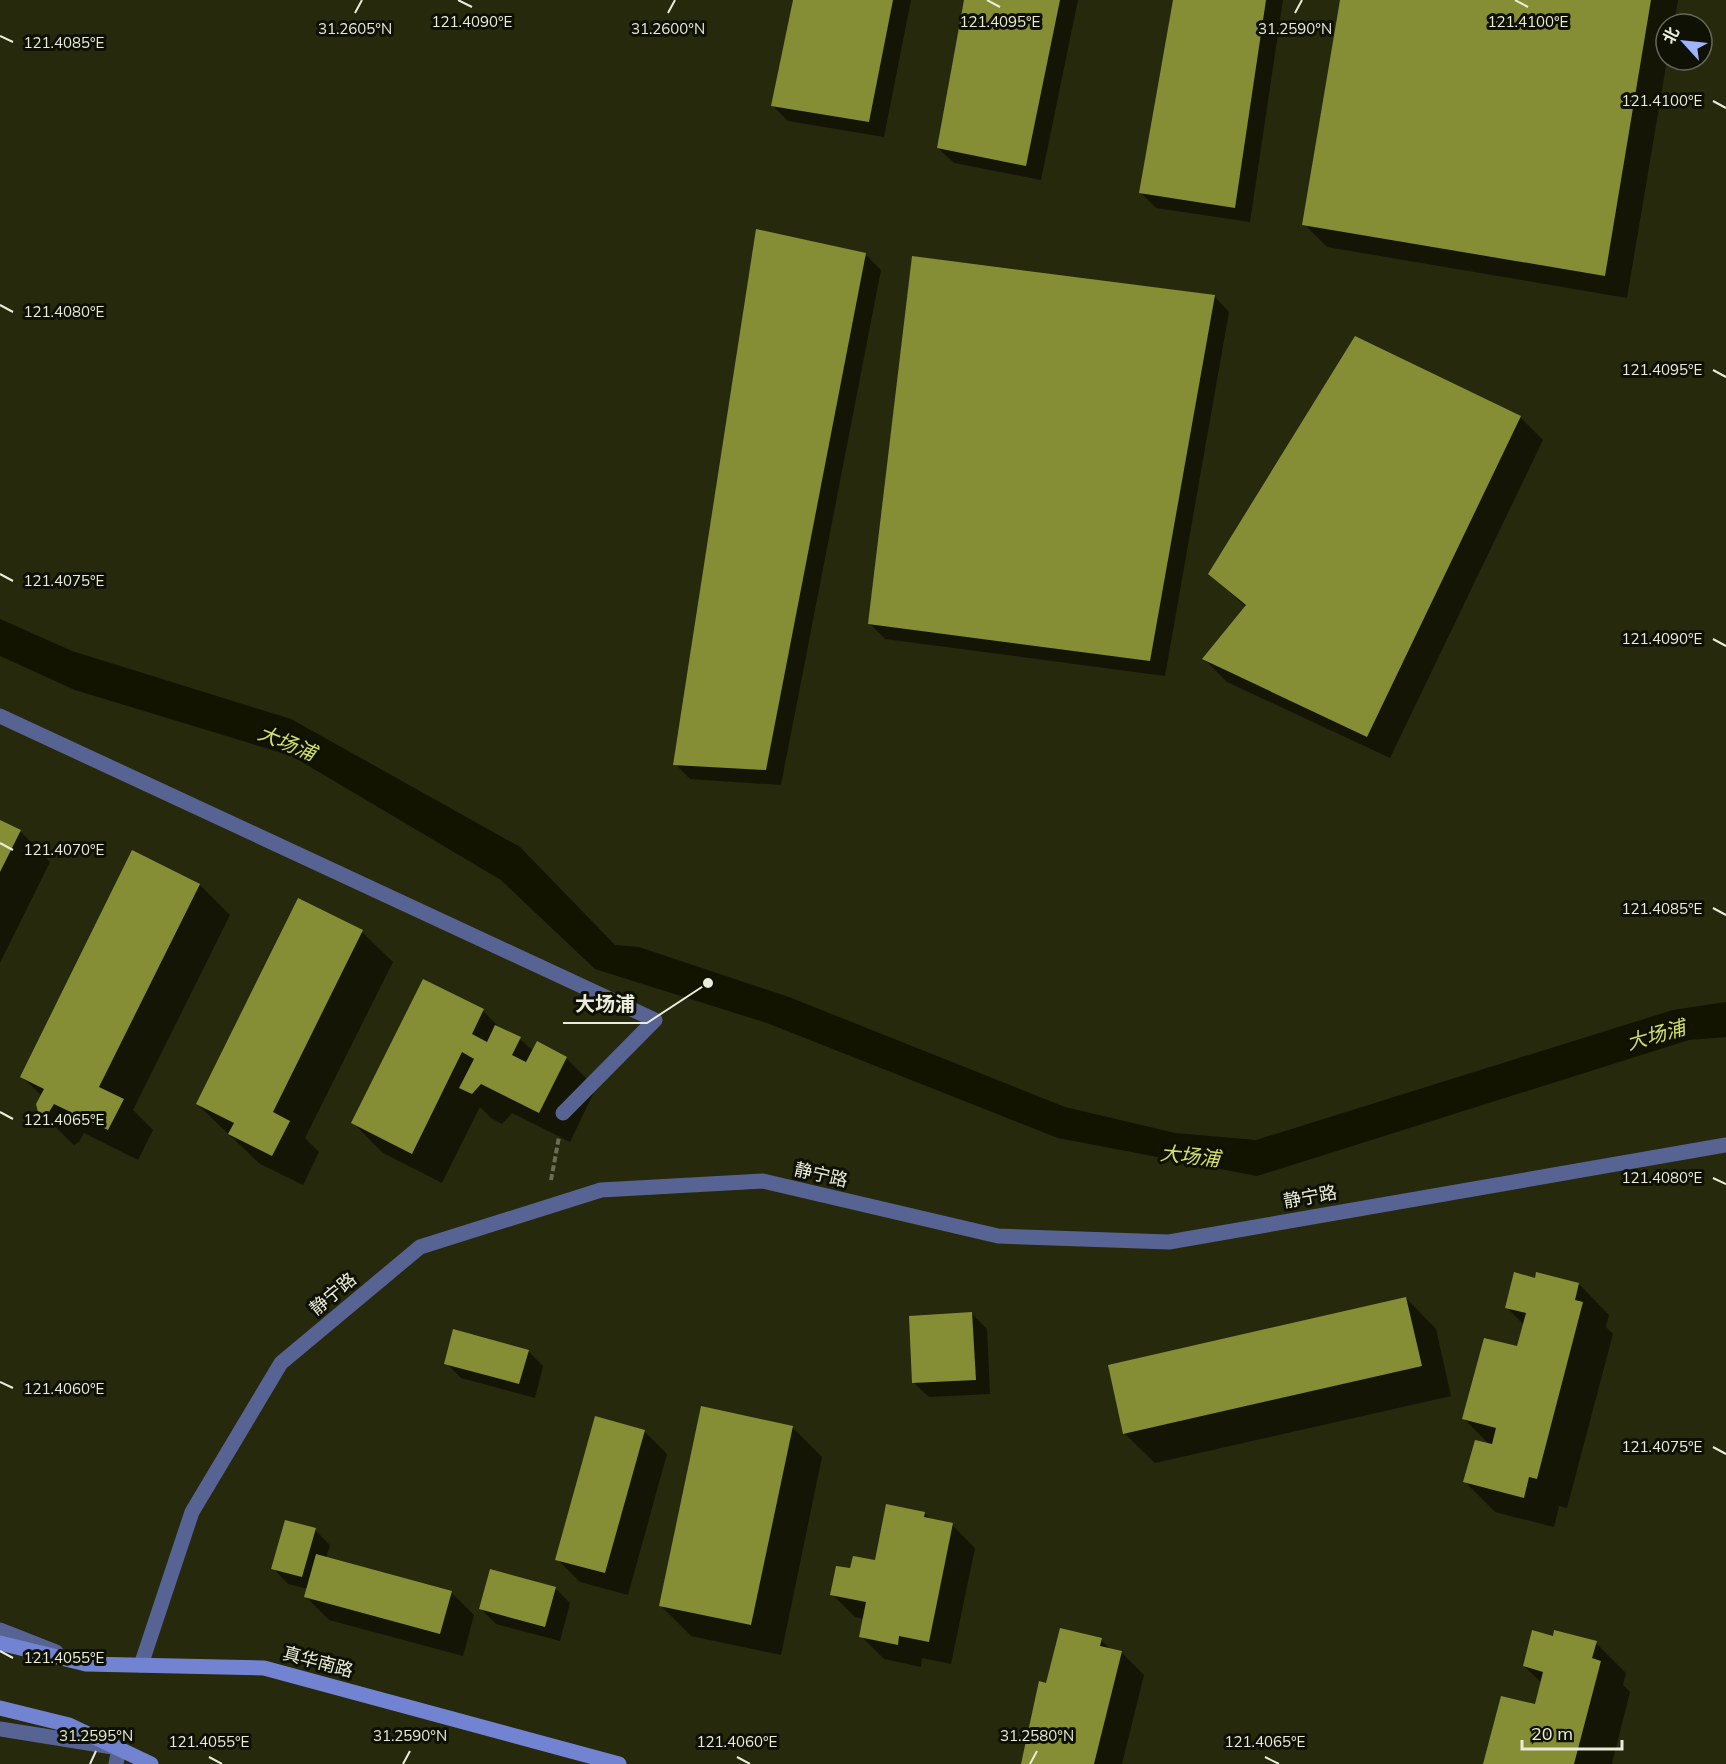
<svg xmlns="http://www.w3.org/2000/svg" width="1726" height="1764" font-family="Mulish,'Noto Sans SC',sans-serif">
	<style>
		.water { fill: #121400 }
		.shadow { fill: #0007 }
		.building { fill: #868e35 }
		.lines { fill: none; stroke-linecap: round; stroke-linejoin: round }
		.path { stroke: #6b6e55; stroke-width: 4; stroke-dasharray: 6 3; stroke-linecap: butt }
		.minor { stroke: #576393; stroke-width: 15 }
		.secondary { stroke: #7284d1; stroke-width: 15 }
		.ticks { fill: none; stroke: #e9ecda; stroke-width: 2 }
		.labels { text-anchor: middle; stroke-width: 6; stroke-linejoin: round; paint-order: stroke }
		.street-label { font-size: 18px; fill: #e9ecda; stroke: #0f1105 }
		.water-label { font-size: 20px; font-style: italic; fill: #d4e06a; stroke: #0f1105 }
		.ticks-label { font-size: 15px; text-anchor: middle; fill: #e9ecda; stroke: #0f1105; stroke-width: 6; stroke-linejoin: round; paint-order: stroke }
		.leader { fill: none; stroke: #e9ecda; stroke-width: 2 }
		.callout-dot { fill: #e9ecda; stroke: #0f1105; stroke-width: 2 }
		.callout-label { font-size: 20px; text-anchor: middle; font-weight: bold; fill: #e9ecda; stroke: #0f1105; stroke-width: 6; stroke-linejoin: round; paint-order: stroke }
	</style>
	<rect width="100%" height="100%" fill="#26290b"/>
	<!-- water -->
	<path class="water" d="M 0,619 L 72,651 L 291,719 L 520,847 L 615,945 L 639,947 L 789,997 L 1065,1107 L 1175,1133 L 1256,1140 L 1673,1010 L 1726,1002 L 1726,1037 L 1689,1040 L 1257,1176 L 1058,1138 L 767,1023 L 595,969 L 501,880 L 292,756 L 75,690 L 0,656 Z"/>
	<!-- shadow -->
	<g class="shadow">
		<path d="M 794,0 L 911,0 L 884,137 L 788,121 L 773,106 Z"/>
		<path d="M 966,0 L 1078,0 L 1041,180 L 954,163 L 938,148 Z"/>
		<path d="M 1174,0 L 1283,0 L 1250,222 L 1156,208 L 1141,193 Z"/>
		<path d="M 1342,0 L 1678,0 L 1674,24 L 1666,24 L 1667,60 L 1627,298 L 1327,247 L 1304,224 Z"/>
		<path d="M 866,255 L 881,270 L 781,785 L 690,779 L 675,764 Z"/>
		<path d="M 1214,296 L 1229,312 L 1165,676 L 885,639 L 870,624 Z"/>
		<path d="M 1520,417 L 1543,440 L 1390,758 L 1227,682 L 1204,659 L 1246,607 L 1210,574 Z"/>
		<path d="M 0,822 L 20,831 L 50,862 L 0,963 Z"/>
		<path d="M 200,885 L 230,915 L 133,1110 L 153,1130 L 138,1160 L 84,1133 L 79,1142 L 74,1145 L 39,1111 L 42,1096 L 22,1077 Z"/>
		<path d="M 298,900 L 362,932 L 393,962 L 305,1138 L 319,1152 L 303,1185 L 260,1164 L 197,1104 Z"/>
		<path d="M 483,1011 L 501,1029 L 520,1039 L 533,1051 L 566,1058 L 596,1088 L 570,1142 L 512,1113 L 502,1124 L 491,1118 L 480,1107 L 442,1183 L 383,1153 L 353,1123 Z"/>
		<path d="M 1536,1280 L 1579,1284 L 1609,1315 L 1606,1327 L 1613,1334 L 1567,1508 L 1559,1506 L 1554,1527 L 1495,1512 L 1465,1482 L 1490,1445 L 1464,1419 L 1518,1348 L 1524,1325 L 1507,1308 Z"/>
		<path d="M 1406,1298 L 1436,1329 L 1451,1396 L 1155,1463 L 1124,1433 Z"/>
		<path d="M 972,1314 L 987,1329 L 990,1394 L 929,1397 L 913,1382 Z"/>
		<path d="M 528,1351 L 543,1366 L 535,1398 L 461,1378 L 446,1363 Z"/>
		<path d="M 792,1427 L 822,1457 L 781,1655 L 691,1636 L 661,1606 Z"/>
		<path d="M 644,1431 L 667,1454 L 628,1595 L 580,1582 L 557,1559 Z"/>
		<path d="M 887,1506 L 925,1514 L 931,1520 L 952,1525 L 975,1548 L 951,1664 L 922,1658 L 921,1667 L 884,1659 L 861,1636 L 864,1619 L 855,1617 L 832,1594 L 852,1570 L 876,1562 Z"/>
		<path d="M 315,1530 L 330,1545 L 326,1558 L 451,1592 L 474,1615 L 463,1656 L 329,1620 L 306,1597 L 308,1589 L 288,1584 L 273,1568 Z"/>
		<path d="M 555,1588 L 570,1603 L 560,1641 L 496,1624 L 481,1609 Z"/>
		<path d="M 1554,1638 L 1596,1643 L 1626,1673 L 1623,1685 L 1630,1692 L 1612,1764 L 1485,1764 L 1536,1706 L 1542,1683 L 1524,1666 Z"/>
		<path d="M 1101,1640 L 1111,1650 L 1121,1652 L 1144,1675 L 1122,1764 L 1022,1764 L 1047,1685 Z"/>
	</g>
	<!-- building -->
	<g class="building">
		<path d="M 793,0 L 893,0 L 869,122 L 771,106 Z"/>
		<path d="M 964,0 L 1060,0 L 1026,166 L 937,148 Z"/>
		<path d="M 1173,0 L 1266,0 L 1235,208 L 1139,193 Z"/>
		<path d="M 1340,0 L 1651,0 L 1605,276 L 1302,225 Z"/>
		<path d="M 756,229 L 866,253 L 766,770 L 673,765 Z"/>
		<path d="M 912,256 L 1215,295 L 1150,661 L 868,624 Z"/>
		<path d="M 1355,336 L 1521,416 L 1367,737 L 1202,659 L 1246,605 L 1208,574 Z"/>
		<path d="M 0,820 L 21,830 L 0,872 Z"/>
		<path d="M 132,850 L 200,884 L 99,1087 L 124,1099 L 108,1130 L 54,1104 L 49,1112 L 43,1115 L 38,1112 L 36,1104 L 44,1089 L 20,1077 Z"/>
		<path d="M 298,898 L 363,930 L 273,1112 L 290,1121 L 272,1156 L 228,1134 L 234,1123 L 196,1104 Z"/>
		<path d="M 423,979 L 484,1009 L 472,1034 L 487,1042 L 495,1025 L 521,1037 L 512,1055 L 526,1062 L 537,1041 L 567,1057 L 539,1113 L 481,1084 L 472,1094 L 459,1088 L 474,1059 L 462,1052 L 412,1154 L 351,1123 Z"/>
		<path d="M 1514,1272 L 1535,1278 L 1536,1272 L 1579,1283 L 1575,1300 L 1583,1302 L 1537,1479 L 1529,1477 L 1524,1498 L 1463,1482 L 1475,1440 L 1492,1444 L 1496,1428 L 1462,1419 L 1484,1338 L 1517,1346 L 1526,1313 L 1505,1308 Z"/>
		<path d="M 1406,1297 L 1422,1366 L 1123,1434 L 1108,1365 Z"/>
		<path d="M 972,1312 L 976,1380 L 912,1383 L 909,1316 Z"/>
		<path d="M 453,1329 L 529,1350 L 519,1384 L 444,1364 Z"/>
		<path d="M 701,1406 L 793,1426 L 751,1625 L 659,1606 Z"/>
		<path d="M 595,1416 L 645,1430 L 605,1573 L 555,1560 Z"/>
		<path d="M 886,1504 L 925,1512 L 924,1517 L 953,1523 L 929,1642 L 899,1636 L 898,1645 L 859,1637 L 866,1602 L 830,1595 L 836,1566 L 850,1568 L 853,1556 L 875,1560 Z"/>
		<path d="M 285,1520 L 316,1528 L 302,1577 L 271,1569 Z"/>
		<path d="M 316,1554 L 452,1591 L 440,1634 L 304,1597 Z"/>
		<path d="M 490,1569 L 556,1587 L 545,1627 L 479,1609 Z"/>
		<path d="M 1060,1628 L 1102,1638 L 1100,1646 L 1122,1651 L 1094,1764 L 1021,1764 L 1039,1681 L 1046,1683 Z"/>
		<path d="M 1532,1630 L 1553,1636 L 1554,1630 L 1597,1641 L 1592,1658 L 1601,1661 L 1574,1764 L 1483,1764 L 1501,1696 L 1535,1704 L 1543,1672 L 1523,1666 Z"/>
	</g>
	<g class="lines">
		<!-- path -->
		<path class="path" d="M 551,1180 L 559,1137"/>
		<!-- minor -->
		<g class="minor">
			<path d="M 0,716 L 655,1020 L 563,1113"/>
			<path d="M 0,1630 L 56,1652"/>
			<path d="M 141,1665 L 192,1512 L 281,1363 L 420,1247 L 601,1190 L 763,1181 L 998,1236 L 1169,1242 L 1726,1145"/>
			<path d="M 0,1729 L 119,1748 L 116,1764"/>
		</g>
		<!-- secondary -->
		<g class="secondary">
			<path d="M 0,1643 L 86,1664 L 264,1668 L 619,1764"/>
			<path d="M 0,1708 L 69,1725 L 151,1764"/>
		</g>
	</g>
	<!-- ticks -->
	<path class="ticks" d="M 458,0 L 472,7M 987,0 L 1000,7M 1515,0 L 1528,7M 355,13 L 362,0M 668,13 L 675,0M 1295,13 L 1302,0M 0,36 L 13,42M 1713,101 L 1726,108M 0,305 L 13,312M 1713,370 L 1726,377M 0,574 L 13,581M 1713,639 L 1726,646M 0,843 L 13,850M 1713,908 L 1726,915M 0,1112 L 13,1119M 1713,1178 L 1726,1184M 0,1382 L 13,1388M 1713,1447 L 1726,1454M 0,1651 L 13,1658M 209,1757 L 222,1764M 737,1757 L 750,1764M 1265,1757 L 1279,1764M 90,1764 L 96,1751M 403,1764 L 410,1751M 1030,1764 L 1037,1751"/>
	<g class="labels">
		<!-- street labels -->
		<g class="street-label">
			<text transform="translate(821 1175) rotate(13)" y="6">静宁路</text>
			<text transform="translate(1310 1197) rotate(-10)" y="6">静宁路</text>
			<text transform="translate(333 1294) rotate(-40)" y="6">静宁路</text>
			<text transform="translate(318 1662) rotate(15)" y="6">真华南路</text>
		</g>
		<!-- water labels -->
		<g class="water-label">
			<text transform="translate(287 743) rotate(22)" y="7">大场浦</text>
			<text transform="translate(1656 1035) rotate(-16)" y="7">大场浦</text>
			<text transform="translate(1190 1156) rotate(6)" y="7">大场浦</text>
		</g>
	</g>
	<g class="ticks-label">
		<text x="1528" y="27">121.4100°E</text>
		<text x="472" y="27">121.4090°E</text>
		<text x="1000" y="27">121.4095°E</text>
		<text x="355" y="34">31.2605°N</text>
		<text x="668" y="34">31.2600°N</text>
		<text x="1295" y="34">31.2590°N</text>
		<text x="64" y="48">121.4085°E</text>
		<text x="1662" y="106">121.4100°E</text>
		<text x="64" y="317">121.4080°E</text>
		<text x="1662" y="375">121.4095°E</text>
		<text x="64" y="586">121.4075°E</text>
		<text x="1662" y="644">121.4090°E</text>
		<text x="64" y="855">121.4070°E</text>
		<text x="1662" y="914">121.4085°E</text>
		<text x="64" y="1125">121.4065°E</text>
		<text x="1662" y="1183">121.4080°E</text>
		<text x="64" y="1394">121.4060°E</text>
		<text x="1662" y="1452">121.4075°E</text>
		<text x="64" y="1663">121.4055°E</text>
		<text x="96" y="1741">31.2595°N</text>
		<text x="410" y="1741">31.2590°N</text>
		<text x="1037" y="1741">31.2580°N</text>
		<text x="209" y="1747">121.4055°E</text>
		<text x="737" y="1747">121.4060°E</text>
		<text x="1265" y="1747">121.4065°E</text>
	</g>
	<!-- callouts -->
	<path class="leader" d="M708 983L647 1023H563"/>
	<circle class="callout-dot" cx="708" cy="983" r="6"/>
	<g class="callout-label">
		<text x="605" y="1011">大场浦</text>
	</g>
	<!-- north arrow -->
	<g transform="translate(1684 42) rotate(297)"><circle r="28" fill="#0f1105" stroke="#66695a" stroke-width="1.5"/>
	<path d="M0-4.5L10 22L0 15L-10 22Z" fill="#a0b3fd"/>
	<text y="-9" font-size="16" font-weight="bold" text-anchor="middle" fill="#e9ecda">北</text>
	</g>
	<!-- scale -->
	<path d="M1522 1740v9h100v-9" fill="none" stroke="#e9ecda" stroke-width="3"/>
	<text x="1531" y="1740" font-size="18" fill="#e9ecda" stroke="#0f1105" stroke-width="4.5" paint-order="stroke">20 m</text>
</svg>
